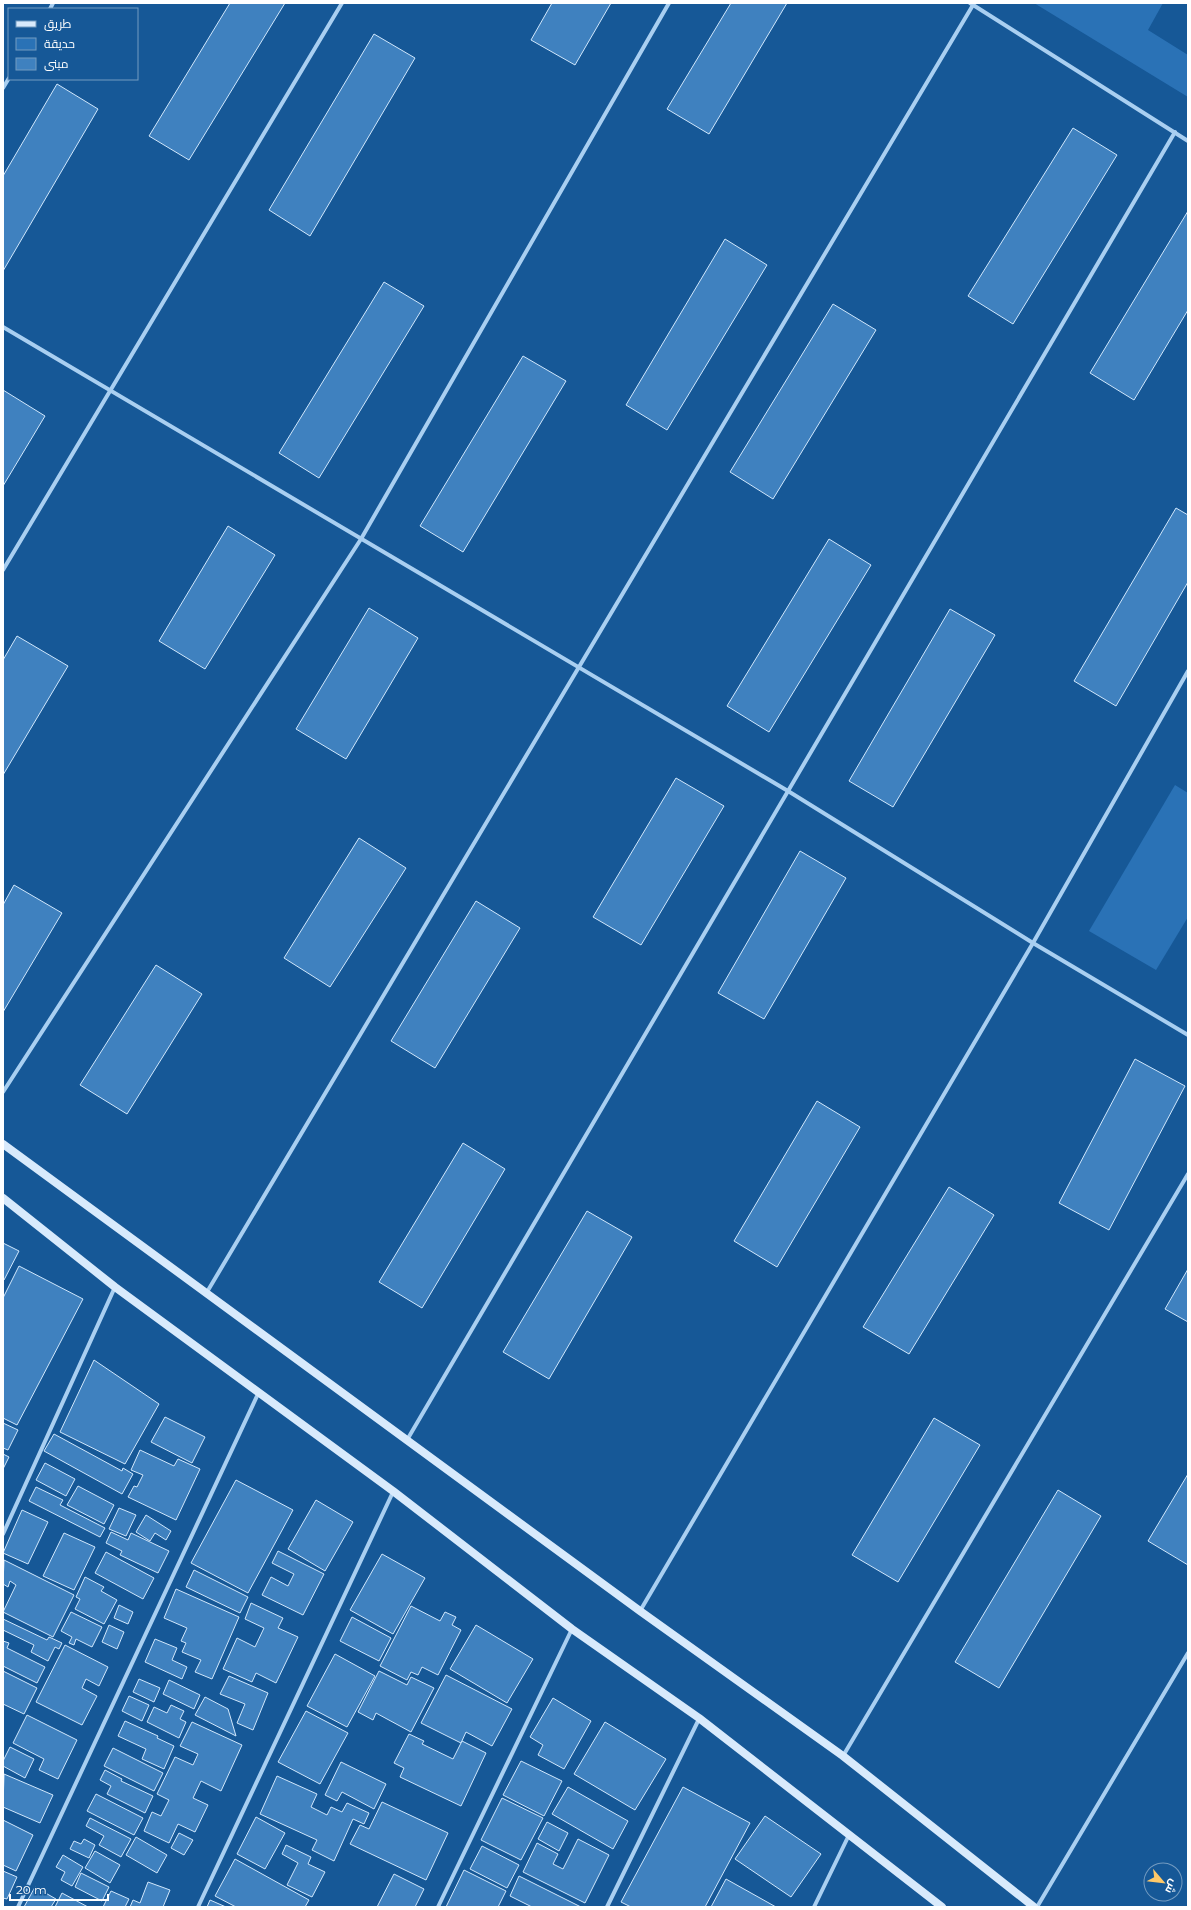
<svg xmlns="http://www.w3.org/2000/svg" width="1191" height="1910" font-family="Montserrat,Cairo,sans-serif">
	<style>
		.green { fill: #2a72b6 }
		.building { fill: #3f81bf; stroke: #d0e7fc }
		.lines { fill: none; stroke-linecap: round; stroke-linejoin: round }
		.street { stroke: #a9cff1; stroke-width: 4 }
		.secondary { stroke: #d8eafc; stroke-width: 8 }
	</style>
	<rect width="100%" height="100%" fill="#165897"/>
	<!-- green -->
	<g class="green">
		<path d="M 1034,3 L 1163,3 L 1148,30 L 1188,55 L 1188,97 Z"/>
		<path d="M 1175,785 L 1188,793 L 1188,917 L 1156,970 L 1089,931 Z"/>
	</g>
	<!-- building -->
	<g class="building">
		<path d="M 230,3 L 285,3 L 189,160 L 149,136 Z"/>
		<path d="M 552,3 L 611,3 L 575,65 L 531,40 Z"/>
		<path d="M 731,3 L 787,3 L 709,134 L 667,109 Z"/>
		<path d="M 374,34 L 415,58 L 310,236 L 269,210 Z"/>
		<path d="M 57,84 L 98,109 L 3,271 L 3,176 Z"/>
		<path d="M 1073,128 L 1117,155 L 1013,324 L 968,296 Z"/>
		<path d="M 1188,211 L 1188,310 L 1134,400 L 1090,373 Z"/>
		<path d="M 725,239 L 767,265 L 667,430 L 626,405 Z"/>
		<path d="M 384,282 L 424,306 L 319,478 L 279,453 Z"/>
		<path d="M 833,304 L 876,330 L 773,499 L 730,472 Z"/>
		<path d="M 523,356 L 566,381 L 463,552 L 420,526 Z"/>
		<path d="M 3,390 L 45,416 L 3,486 Z"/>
		<path d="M 1176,508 L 1188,515 L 1188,582 L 1116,706 L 1074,681 Z"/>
		<path d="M 228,526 L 275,555 L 205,669 L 159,641 Z"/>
		<path d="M 829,539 L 871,565 L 769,732 L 727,706 Z"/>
		<path d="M 369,608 L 418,638 L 346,759 L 296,729 Z"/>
		<path d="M 950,609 L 995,635 L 893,807 L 849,781 Z"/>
		<path d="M 17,636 L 68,666 L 3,775 L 3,660 Z"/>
		<path d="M 676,778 L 724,806 L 641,945 L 593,917 Z"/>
		<path d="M 359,838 L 406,868 L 330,987 L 284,958 Z"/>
		<path d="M 800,851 L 846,878 L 764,1019 L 718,993 Z"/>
		<path d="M 14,885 L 62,913 L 3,1012 L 3,905 Z"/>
		<path d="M 476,901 L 520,928 L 435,1068 L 391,1041 Z"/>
		<path d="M 156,965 L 202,994 L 127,1114 L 80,1085 Z"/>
		<path d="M 1135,1059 L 1185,1086 L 1109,1230 L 1059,1203 Z"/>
		<path d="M 817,1101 L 860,1127 L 777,1267 L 734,1241 Z"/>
		<path d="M 463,1143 L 505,1169 L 422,1308 L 379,1282 Z"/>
		<path d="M 949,1187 L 994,1215 L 909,1354 L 863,1327 Z"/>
		<path d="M 587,1211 L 632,1237 L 549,1379 L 503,1352 Z"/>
		<path d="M 3,1243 L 19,1251 L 4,1280 L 3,1279 Z"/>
		<path d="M 19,1266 L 83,1299 L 17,1425 L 3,1418 L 3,1298 Z"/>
		<path d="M 1188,1269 L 1188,1322 L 1165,1309 Z"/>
		<path d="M 94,1360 L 159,1404 L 125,1464 L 60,1432 Z"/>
		<path d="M 165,1417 L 205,1437 L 192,1463 L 151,1442 Z"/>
		<path d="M 934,1418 L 980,1445 L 898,1582 L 852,1555 Z"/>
		<path d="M 3,1423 L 18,1430 L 8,1450 L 3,1448 Z"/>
		<path d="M 54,1434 L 122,1471 L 123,1468 L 133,1474 L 122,1494 L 44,1451 Z"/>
		<path d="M 140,1450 L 174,1466 L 178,1459 L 200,1469 L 176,1520 L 128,1497 L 134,1486 L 137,1487 L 143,1475 L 131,1470 Z"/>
		<path d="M 3,1454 L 9,1457 L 3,1469 Z"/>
		<path d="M 45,1463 L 75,1479 L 66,1496 L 36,1480 Z"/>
		<path d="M 1188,1474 L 1188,1565 L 1148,1541 Z"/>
		<path d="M 236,1480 L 293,1510 L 248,1593 L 191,1563 Z"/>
		<path d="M 78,1486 L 114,1505 L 104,1524 L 67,1505 Z"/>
		<path d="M 36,1487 L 63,1500 L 60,1505 L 105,1528 L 100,1537 L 29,1501 Z"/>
		<path d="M 1058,1490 L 1101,1516 L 999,1688 L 955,1662 Z"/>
		<path d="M 316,1500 L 353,1522 L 325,1571 L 288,1549 Z"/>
		<path d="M 119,1508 L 136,1515 L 126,1536 L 109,1529 Z"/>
		<path d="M 22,1510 L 48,1522 L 28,1564 L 3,1553 Z"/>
		<path d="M 146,1515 L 171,1531 L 166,1540 L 155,1533 L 150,1541 L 136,1532 Z"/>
		<path d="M 111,1532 L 128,1540 L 131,1533 L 169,1551 L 158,1573 L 120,1555 L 122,1551 L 106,1543 Z"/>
		<path d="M 64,1533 L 95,1547 L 74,1590 L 43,1576 Z"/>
		<path d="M 278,1551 L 324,1574 L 303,1615 L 262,1595 L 271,1577 L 288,1586 L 294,1574 L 272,1563 Z"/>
		<path d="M 106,1552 L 154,1578 L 143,1599 L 95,1573 Z"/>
		<path d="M 382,1554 L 425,1578 L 393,1634 L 350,1610 Z"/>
		<path d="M 4,1560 L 74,1595 L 53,1637 L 3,1612 L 16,1585 L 10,1581 L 8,1587 L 3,1584 Z"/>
		<path d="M 194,1570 L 248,1597 L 240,1613 L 186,1587 Z"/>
		<path d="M 85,1577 L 104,1587 L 101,1591 L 117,1600 L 104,1624 L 75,1609 L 80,1599 L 76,1597 Z"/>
		<path d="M 176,1589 L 239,1617 L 212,1679 L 195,1672 L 201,1660 L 182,1652 L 186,1643 L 181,1641 L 187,1628 L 164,1618 Z"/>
		<path d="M 251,1603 L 283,1618 L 278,1628 L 298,1637 L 276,1683 L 256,1673 L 252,1682 L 223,1669 L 237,1638 L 255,1647 L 264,1628 L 245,1619 Z"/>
		<path d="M 119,1605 L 133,1612 L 128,1624 L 114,1618 Z"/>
		<path d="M 411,1606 L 440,1621 L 445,1612 L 456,1617 L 452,1625 L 461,1630 L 438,1675 L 422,1667 L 418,1675 L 411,1672 L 407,1680 L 380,1666 Z"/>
		<path d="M 71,1612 L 102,1627 L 92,1647 L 76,1639 L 74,1645 L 69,1643 L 72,1637 L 61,1631 Z"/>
		<path d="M 352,1617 L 391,1638 L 379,1661 L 340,1641 Z"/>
		<path d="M 3,1619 L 47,1640 L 49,1637 L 62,1643 L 59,1649 L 55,1647 L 48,1661 L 31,1652 L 34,1645 L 3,1630 Z"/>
		<path d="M 109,1625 L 124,1632 L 117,1649 L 102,1642 Z"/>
		<path d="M 476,1625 L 533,1659 L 507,1703 L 450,1669 Z"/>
		<path d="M 155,1639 L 177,1648 L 172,1660 L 187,1667 L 182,1679 L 145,1662 Z"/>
		<path d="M 3,1641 L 9,1643 L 7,1648 L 45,1667 L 37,1683 L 3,1666 Z"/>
		<path d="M 65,1645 L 108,1667 L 99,1686 L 86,1679 L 82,1688 L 97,1696 L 82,1725 L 36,1702 Z"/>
		<path d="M 335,1654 L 375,1676 L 347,1727 L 307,1706 Z"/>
		<path d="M 3,1671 L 37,1688 L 24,1714 L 3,1704 Z"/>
		<path d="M 379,1671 L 407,1685 L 411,1677 L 434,1688 L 411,1732 L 376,1713 L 373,1720 L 358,1712 Z"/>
		<path d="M 446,1675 L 512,1709 L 492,1746 L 466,1732 L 461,1743 L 421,1723 Z"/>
		<path d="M 229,1676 L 268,1693 L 253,1730 L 237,1723 L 245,1704 L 220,1694 Z"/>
		<path d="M 139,1679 L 160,1688 L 154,1702 L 133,1692 Z"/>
		<path d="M 169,1680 L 200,1695 L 194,1709 L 163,1694 Z"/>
		<path d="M 129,1696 L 149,1705 L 142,1721 L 122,1711 Z"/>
		<path d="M 205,1697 L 228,1709 L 236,1736 L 195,1715 Z"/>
		<path d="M 553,1698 L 591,1721 L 564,1769 L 538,1755 L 543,1745 L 530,1737 Z"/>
		<path d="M 171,1705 L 184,1711 L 180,1719 L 186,1722 L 179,1738 L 147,1722 L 154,1707 L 167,1713 Z"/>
		<path d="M 306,1711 L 348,1733 L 320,1784 L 278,1762 Z"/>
		<path d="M 27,1715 L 77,1740 L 58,1779 L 39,1770 L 44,1759 L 13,1743 Z"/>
		<path d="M 125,1721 L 158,1736 L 157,1738 L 174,1746 L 164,1769 L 142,1759 L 146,1749 L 118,1736 Z"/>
		<path d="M 192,1722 L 242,1745 L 221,1791 L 201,1781 L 193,1798 L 208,1805 L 195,1832 L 178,1824 L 169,1843 L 144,1831 L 152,1812 L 161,1816 L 169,1800 L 157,1794 L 175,1757 L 193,1765 L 198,1754 L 180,1746 Z"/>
		<path d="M 605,1722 L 666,1759 L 635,1810 L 574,1774 Z"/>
		<path d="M 409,1734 L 424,1741 L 422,1744 L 453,1759 L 462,1741 L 486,1753 L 461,1806 L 400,1777 L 404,1768 L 394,1763 Z"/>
		<path d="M 10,1747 L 34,1759 L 25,1778 L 3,1766 L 3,1761 Z"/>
		<path d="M 113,1748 L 163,1773 L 154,1791 L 104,1766 Z"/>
		<path d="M 521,1761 L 562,1781 L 544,1816 L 503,1795 Z"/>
		<path d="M 341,1762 L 386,1784 L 374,1809 L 342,1792 L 337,1801 L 325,1795 Z"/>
		<path d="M 105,1770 L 122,1779 L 121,1781 L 153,1796 L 145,1813 L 107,1794 L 111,1786 L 100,1780 Z"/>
		<path d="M 4,1774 L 53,1795 L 40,1823 L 3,1807 Z"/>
		<path d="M 277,1776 L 317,1794 L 311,1807 L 327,1815 L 331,1807 L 342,1812 L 347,1803 L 369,1813 L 364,1824 L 353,1819 L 334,1861 L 312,1850 L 317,1840 L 260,1814 Z"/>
		<path d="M 568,1787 L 628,1821 L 613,1849 L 552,1814 Z"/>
		<path d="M 683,1787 L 750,1823 L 705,1907 L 631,1907 L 621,1902 Z"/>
		<path d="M 96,1794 L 143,1818 L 134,1835 L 87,1811 Z"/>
		<path d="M 502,1798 L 543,1818 L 521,1860 L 481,1840 Z"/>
		<path d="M 382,1802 L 448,1833 L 426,1880 L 350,1844 L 360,1825 L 369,1829 Z"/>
		<path d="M 765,1816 L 821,1854 L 791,1897 L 735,1859 Z"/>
		<path d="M 256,1817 L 285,1833 L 265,1869 L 237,1854 Z"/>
		<path d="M 90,1818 L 131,1839 L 121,1857 L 99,1845 L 104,1836 L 86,1826 Z"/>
		<path d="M 3,1820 L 33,1835 L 16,1871 L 3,1865 Z"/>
		<path d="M 547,1822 L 568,1833 L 559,1851 L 538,1839 Z"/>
		<path d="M 179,1833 L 193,1840 L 184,1855 L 171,1848 Z"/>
		<path d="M 136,1837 L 167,1855 L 157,1873 L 126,1855 Z"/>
		<path d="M 84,1839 L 95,1845 L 89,1858 L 70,1849 L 74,1841 L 81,1844 Z"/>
		<path d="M 578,1839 L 609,1855 L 585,1903 L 523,1872 L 537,1843 L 558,1854 L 553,1864 L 563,1869 Z"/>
		<path d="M 286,1845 L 311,1857 L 308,1864 L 325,1872 L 312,1897 L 287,1885 L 298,1863 L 282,1854 Z"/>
		<path d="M 482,1846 L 519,1865 L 507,1888 L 470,1869 Z"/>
		<path d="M 95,1851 L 120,1865 L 110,1883 L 85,1868 Z"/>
		<path d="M 63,1855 L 83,1867 L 72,1886 L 61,1880 L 65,1872 L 56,1867 Z"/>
		<path d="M 235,1859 L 309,1900 L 305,1907 L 236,1907 L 215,1896 Z"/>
		<path d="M 464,1870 L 506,1891 L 498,1907 L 446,1907 Z"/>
		<path d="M 3,1871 L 17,1877 L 7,1899 L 3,1898 Z"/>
		<path d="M 81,1873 L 109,1887 L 102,1901 L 75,1887 Z"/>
		<path d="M 394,1874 L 424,1889 L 415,1907 L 377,1907 Z"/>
		<path d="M 519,1876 L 581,1907 L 532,1907 L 510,1896 Z"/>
		<path d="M 726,1879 L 776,1907 L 711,1907 Z"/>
		<path d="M 148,1882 L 170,1890 L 163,1907 L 130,1907 L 133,1900 L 140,1903 Z"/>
		<path d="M 35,1887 L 56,1899 L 51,1907 L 24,1907 Z"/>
		<path d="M 111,1891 L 129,1899 L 125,1907 L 103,1907 Z"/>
		<path d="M 62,1893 L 88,1907 L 55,1907 Z"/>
		<path d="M 210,1900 L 226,1907 L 207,1907 Z"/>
	</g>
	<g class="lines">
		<!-- street -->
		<g class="street">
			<path d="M 970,3 L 1188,141"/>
			<path d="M 50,9 L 53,3"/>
			<path d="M 3,88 L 9,78"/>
			<path d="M 3,327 L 788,791 L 1033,943 L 1188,1035"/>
			<path d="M 3,570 L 342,3"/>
			<path d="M 3,1092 L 361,539 L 669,3"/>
			<path d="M 207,1292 L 973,5"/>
			<path d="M 407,1440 L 1175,132"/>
			<path d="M 3,1534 L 115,1287"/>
			<path d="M 640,1611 L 1033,943 L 1188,671"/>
			<path d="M 843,1756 L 1188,1174"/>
			<path d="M 18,1907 L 258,1394"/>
			<path d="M 198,1907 L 393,1492"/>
			<path d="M 438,1907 L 572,1629"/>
			<path d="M 607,1907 L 699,1719"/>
			<path d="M 814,1907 L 849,1835"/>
			<path d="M 1037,1907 L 1188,1653"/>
		</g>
		<!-- secondary -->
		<g class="secondary">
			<path d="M 3,1144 L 640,1611 L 843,1756 L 1034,1907"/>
			<path d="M 3,1198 L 115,1287 L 393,1491 L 572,1629 L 699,1718 L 942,1907"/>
		</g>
	</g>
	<!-- border -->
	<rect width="1191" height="1910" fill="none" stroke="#ffffff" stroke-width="8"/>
	<!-- legend -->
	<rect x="8" y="8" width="130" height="72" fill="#165897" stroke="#739bc1"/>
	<rect x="16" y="21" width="20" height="6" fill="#d8eafc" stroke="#739bc1"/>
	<text x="44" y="28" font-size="12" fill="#ffffff">طريق</text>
	<rect x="16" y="38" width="20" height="12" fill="#2a72b6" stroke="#739bc1"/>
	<text x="44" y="48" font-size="12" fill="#ffffff">حديقة</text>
	<rect x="16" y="58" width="20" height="12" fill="#3f81bf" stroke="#739bc1"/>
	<text x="44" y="68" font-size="12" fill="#ffffff">مبنى</text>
	<!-- north arrow -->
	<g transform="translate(1163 1882) rotate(118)"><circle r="19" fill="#165897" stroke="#739bc1"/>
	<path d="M0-3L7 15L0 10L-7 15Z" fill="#ffc969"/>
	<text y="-6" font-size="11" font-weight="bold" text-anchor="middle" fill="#ffffff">ش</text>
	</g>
	<!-- scale -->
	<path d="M10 1894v6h98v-6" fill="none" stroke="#ffffff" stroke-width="2"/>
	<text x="16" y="1894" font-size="12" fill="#ffffff" stroke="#165897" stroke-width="3" paint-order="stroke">20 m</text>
</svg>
